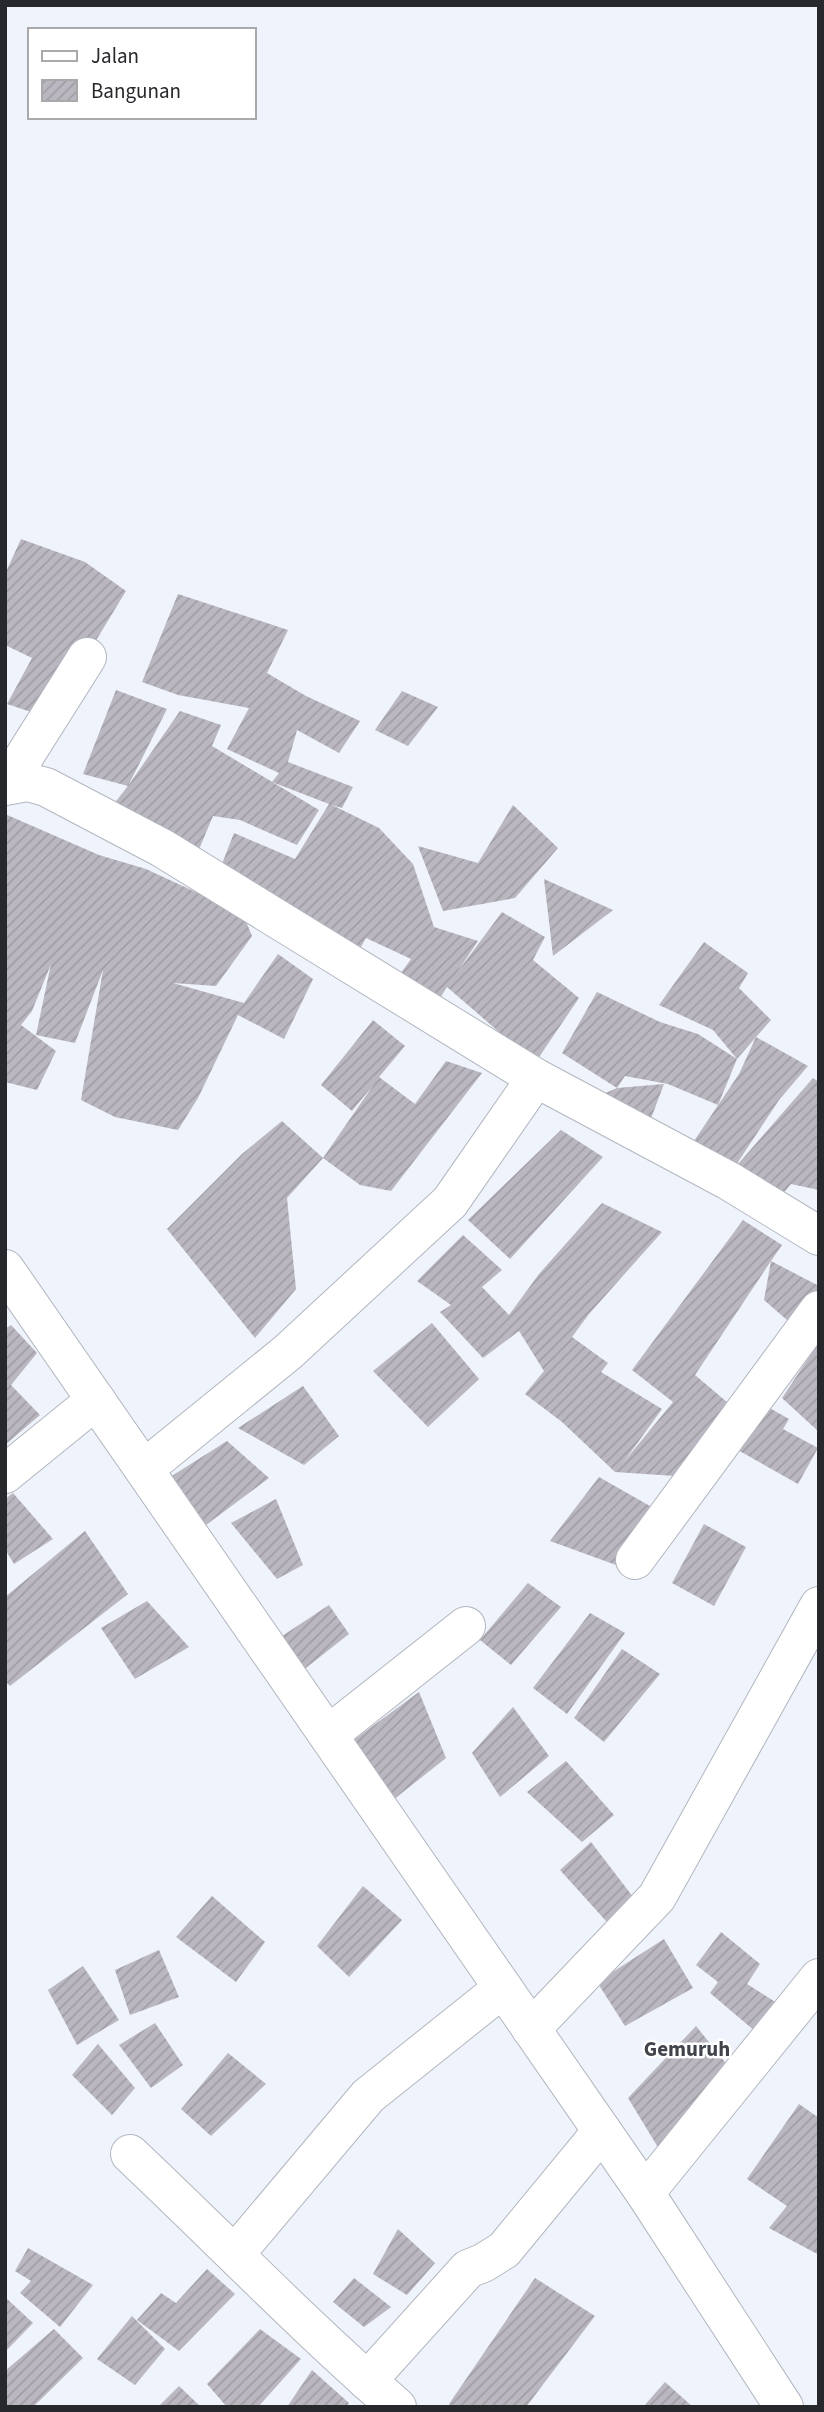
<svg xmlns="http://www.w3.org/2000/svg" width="824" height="2412" font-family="'Source Sans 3',sans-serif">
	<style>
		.building { fill: url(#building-hatch) }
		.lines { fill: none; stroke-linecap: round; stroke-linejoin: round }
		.minor-casing { stroke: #b2b6bf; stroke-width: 40 }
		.minor { stroke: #fff; stroke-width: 38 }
		.labels { text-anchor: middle; stroke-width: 5; stroke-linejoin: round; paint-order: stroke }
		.quarter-label { font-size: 21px; font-weight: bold; fill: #40434a; stroke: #fff }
	</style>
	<defs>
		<pattern id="building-hatch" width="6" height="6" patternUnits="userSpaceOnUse" patternTransform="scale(1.75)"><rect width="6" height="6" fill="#bab7c0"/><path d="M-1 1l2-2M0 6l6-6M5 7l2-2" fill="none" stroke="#a09da5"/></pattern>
	</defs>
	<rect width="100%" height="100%" fill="#eff3fc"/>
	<!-- building -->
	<g class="building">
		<path d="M 21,539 L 85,562 L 126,591 L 49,718 L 7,704 L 32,658 L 5,645 L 5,574 Z"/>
		<path d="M 178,594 L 288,630 L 267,673 L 306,696 L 360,721 L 339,753 L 297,730 L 288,762 L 353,787 L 342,808 L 332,805 L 379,828 L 413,864 L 434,927 L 478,941 L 456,974 L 502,912 L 545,937 L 533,960 L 579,998 L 535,1063 L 447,987 L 437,1003 L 398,977 L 411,959 L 366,938 L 358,952 L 220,869 L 234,833 L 295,859 L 329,804 L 272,782 L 279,773 L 227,749 L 249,708 L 178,695 L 142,682 Z"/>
		<path d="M 116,690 L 167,709 L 128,786 L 180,711 L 221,725 L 212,746 L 319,810 L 297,845 L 240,820 L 213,816 L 192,866 L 113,805 L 128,786 L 83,774 Z"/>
		<path d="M 402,691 L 438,707 L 408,746 L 375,730 Z"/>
		<path d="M 513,805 L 558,848 L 515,898 L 443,911 L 418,846 L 478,863 Z"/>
		<path d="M 5,814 L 99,855 L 146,869 L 243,914 L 252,936 L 216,986 L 173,983 L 244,1003 L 278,954 L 313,979 L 284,1039 L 238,1015 L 198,1098 L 178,1130 L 115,1117 L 81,1100 L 103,970 L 75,1043 L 36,1035 L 51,964 L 32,1011 L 21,1025 L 56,1051 L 37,1090 L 5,1082 Z"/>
		<path d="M 544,879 L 613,910 L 553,956 Z"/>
		<path d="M 704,942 L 748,973 L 739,988 L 771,1020 L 737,1059 L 713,1030 L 659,1005 Z"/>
		<path d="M 597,992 L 660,1022 L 698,1034 L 737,1059 L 718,1105 L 668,1084 L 625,1076 L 617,1088 L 562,1053 Z"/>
		<path d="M 373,1020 L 405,1046 L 379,1077 L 415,1104 L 446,1061 L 482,1073 L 391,1191 L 360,1185 L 323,1158 L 374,1084 L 352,1111 L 321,1085 Z"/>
		<path d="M 756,1037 L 808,1066 L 779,1100 L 732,1171 L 692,1144 L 739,1074 Z"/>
		<path d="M 813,1078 L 819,1082 L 819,1190 L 791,1184 L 782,1195 L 732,1171 Z"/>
		<path d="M 664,1084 L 650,1121 L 594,1098 L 617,1088 Z"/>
		<path d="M 282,1121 L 323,1158 L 287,1198 L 296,1289 L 255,1338 L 167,1229 L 242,1154 Z"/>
		<path d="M 561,1130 L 603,1157 L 510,1259 L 468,1220 Z"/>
		<path d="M 602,1203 L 662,1232 L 589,1314 L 572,1337 L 608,1363 L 601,1372 L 662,1409 L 623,1463 L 673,1402 L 632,1370 L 743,1220 L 782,1245 L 771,1261 L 819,1286 L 819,1295 L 802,1333 L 764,1300 L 771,1261 L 695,1375 L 734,1408 L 675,1476 L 615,1472 L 562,1422 L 525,1394 L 544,1371 L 519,1331 L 483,1358 L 440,1312 L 451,1305 L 417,1281 L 463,1235 L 502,1270 L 482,1287 L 509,1315 L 539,1274 Z"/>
		<path d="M 432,1323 L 479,1379 L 428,1427 L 373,1371 Z"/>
		<path d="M 11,1325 L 37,1353 L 11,1385 L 40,1415 L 5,1445 L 5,1329 Z"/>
		<path d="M 819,1342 L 819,1432 L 782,1398 Z"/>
		<path d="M 303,1386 L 339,1436 L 304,1465 L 238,1428 Z"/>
		<path d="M 766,1406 L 789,1419 L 783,1429 L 818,1448 L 798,1484 L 736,1449 Z"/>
		<path d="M 227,1441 L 269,1478 L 206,1525 L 167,1479 Z"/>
		<path d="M 599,1477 L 657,1510 L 616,1565 L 550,1541 Z"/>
		<path d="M 13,1493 L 53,1539 L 14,1564 L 5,1549 L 5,1499 Z"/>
		<path d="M 276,1499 L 303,1565 L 277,1579 L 231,1523 Z"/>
		<path d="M 704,1524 L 746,1547 L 714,1606 L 672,1583 Z"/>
		<path d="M 85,1531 L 128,1594 L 10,1686 L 5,1681 L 5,1597 Z"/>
		<path d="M 528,1583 L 561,1607 L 511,1665 L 480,1640 Z"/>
		<path d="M 147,1601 L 189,1647 L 135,1679 L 101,1628 Z"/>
		<path d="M 329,1605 L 349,1634 L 302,1671 L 273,1642 Z"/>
		<path d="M 590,1613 L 625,1633 L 567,1714 L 533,1688 Z"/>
		<path d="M 622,1649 L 660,1674 L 604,1742 L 574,1718 Z"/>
		<path d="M 419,1692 L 446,1758 L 393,1800 L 351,1742 Z"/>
		<path d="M 513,1707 L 549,1756 L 500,1797 L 472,1753 Z"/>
		<path d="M 566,1761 L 614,1815 L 582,1842 L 527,1792 Z"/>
		<path d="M 591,1842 L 640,1906 L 615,1931 L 560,1870 Z"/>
		<path d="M 363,1886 L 402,1920 L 349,1977 L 317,1946 Z"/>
		<path d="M 212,1896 L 265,1942 L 236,1982 L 176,1937 Z"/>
		<path d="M 721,1932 L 760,1964 L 747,1984 L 777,2003 L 756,2032 L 710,1993 L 718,1982 L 696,1965 Z"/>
		<path d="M 664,1939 L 693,1988 L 625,2026 L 597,1982 Z"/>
		<path d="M 159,1950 L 179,1997 L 130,2015 L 115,1970 Z"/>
		<path d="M 83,1966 L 119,2020 L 77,2045 L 48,1990 Z"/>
		<path d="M 155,2023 L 183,2065 L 151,2088 L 119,2045 Z"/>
		<path d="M 696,2026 L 733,2072 L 659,2149 L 628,2098 Z"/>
		<path d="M 98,2044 L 135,2088 L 112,2115 L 72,2075 Z"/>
		<path d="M 228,2053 L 266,2084 L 211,2136 L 181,2109 Z"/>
		<path d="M 799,2104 L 819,2118 L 819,2255 L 769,2228 L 787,2206 L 747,2179 Z"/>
		<path d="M 398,2229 L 435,2263 L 407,2295 L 373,2274 Z"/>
		<path d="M 28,2248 L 93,2285 L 60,2327 L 20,2293 L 31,2281 L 15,2271 Z"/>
		<path d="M 207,2269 L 235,2294 L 179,2351 L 137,2320 L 161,2293 L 176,2303 Z"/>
		<path d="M 354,2278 L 391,2307 L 364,2327 L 333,2302 Z"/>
		<path d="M 535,2278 L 595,2316 L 526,2407 L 453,2407 L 449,2404 Z"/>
		<path d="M 5,2297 L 33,2323 L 5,2352 Z"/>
		<path d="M 132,2316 L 165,2349 L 135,2385 L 97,2359 Z"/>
		<path d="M 54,2329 L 83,2358 L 33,2407 L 5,2407 L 5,2371 Z"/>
		<path d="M 260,2329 L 301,2359 L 258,2407 L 227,2407 L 207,2384 Z"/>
		<path d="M 312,2370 L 349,2403 L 346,2407 L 287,2407 Z"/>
		<path d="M 665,2382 L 693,2407 L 643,2407 Z"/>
		<path d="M 179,2386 L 201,2407 L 158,2407 Z"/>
	</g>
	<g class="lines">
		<defs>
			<g id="minor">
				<path d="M 5,783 L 7,784 L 87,657"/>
				<path d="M 5,786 L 27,782 L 46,787 L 162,848 L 536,1078 L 729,1181 L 819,1236"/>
				<path d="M 5,1269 L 645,2193 L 784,2407"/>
				<path d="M 144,1469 L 288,1352 L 450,1202 L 536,1078"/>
				<path d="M 5,1474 L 96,1400"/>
				<path d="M 635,1560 L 819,1310"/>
				<path d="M 328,1735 L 466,1626"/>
				<path d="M 531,2029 L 657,1897 L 819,1606"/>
				<path d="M 130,2154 C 219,2238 305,2327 397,2407"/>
				<path d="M 645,2193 L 819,1978"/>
				<path d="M 235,2254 L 368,2096 L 503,1988"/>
				<path d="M 367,2381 L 468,2269 L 483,2263 L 504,2250 L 602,2131"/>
			</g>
		</defs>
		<!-- minor casing -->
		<use href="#minor" class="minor-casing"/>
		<!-- minor -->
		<use href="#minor" class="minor"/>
	</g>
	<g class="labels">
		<!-- quarter labels -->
		<g class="quarter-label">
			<text x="687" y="2056">Gemuruh</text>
		</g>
	</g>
	<!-- border -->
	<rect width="824" height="2412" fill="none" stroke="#27282b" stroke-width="14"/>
	<!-- legend -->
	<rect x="28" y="28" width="228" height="91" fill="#ffffff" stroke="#a9a9aa" stroke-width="2"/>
	<rect x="42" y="51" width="35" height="10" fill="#ffffff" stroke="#a9a9aa" stroke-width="2"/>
	<text x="91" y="63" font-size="21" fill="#27282b">Jalan</text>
	<rect x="42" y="80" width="35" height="21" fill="url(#building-hatch)" stroke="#a9a9aa" stroke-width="2"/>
	<text x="91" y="98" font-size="21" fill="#27282b">Bangunan</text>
</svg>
